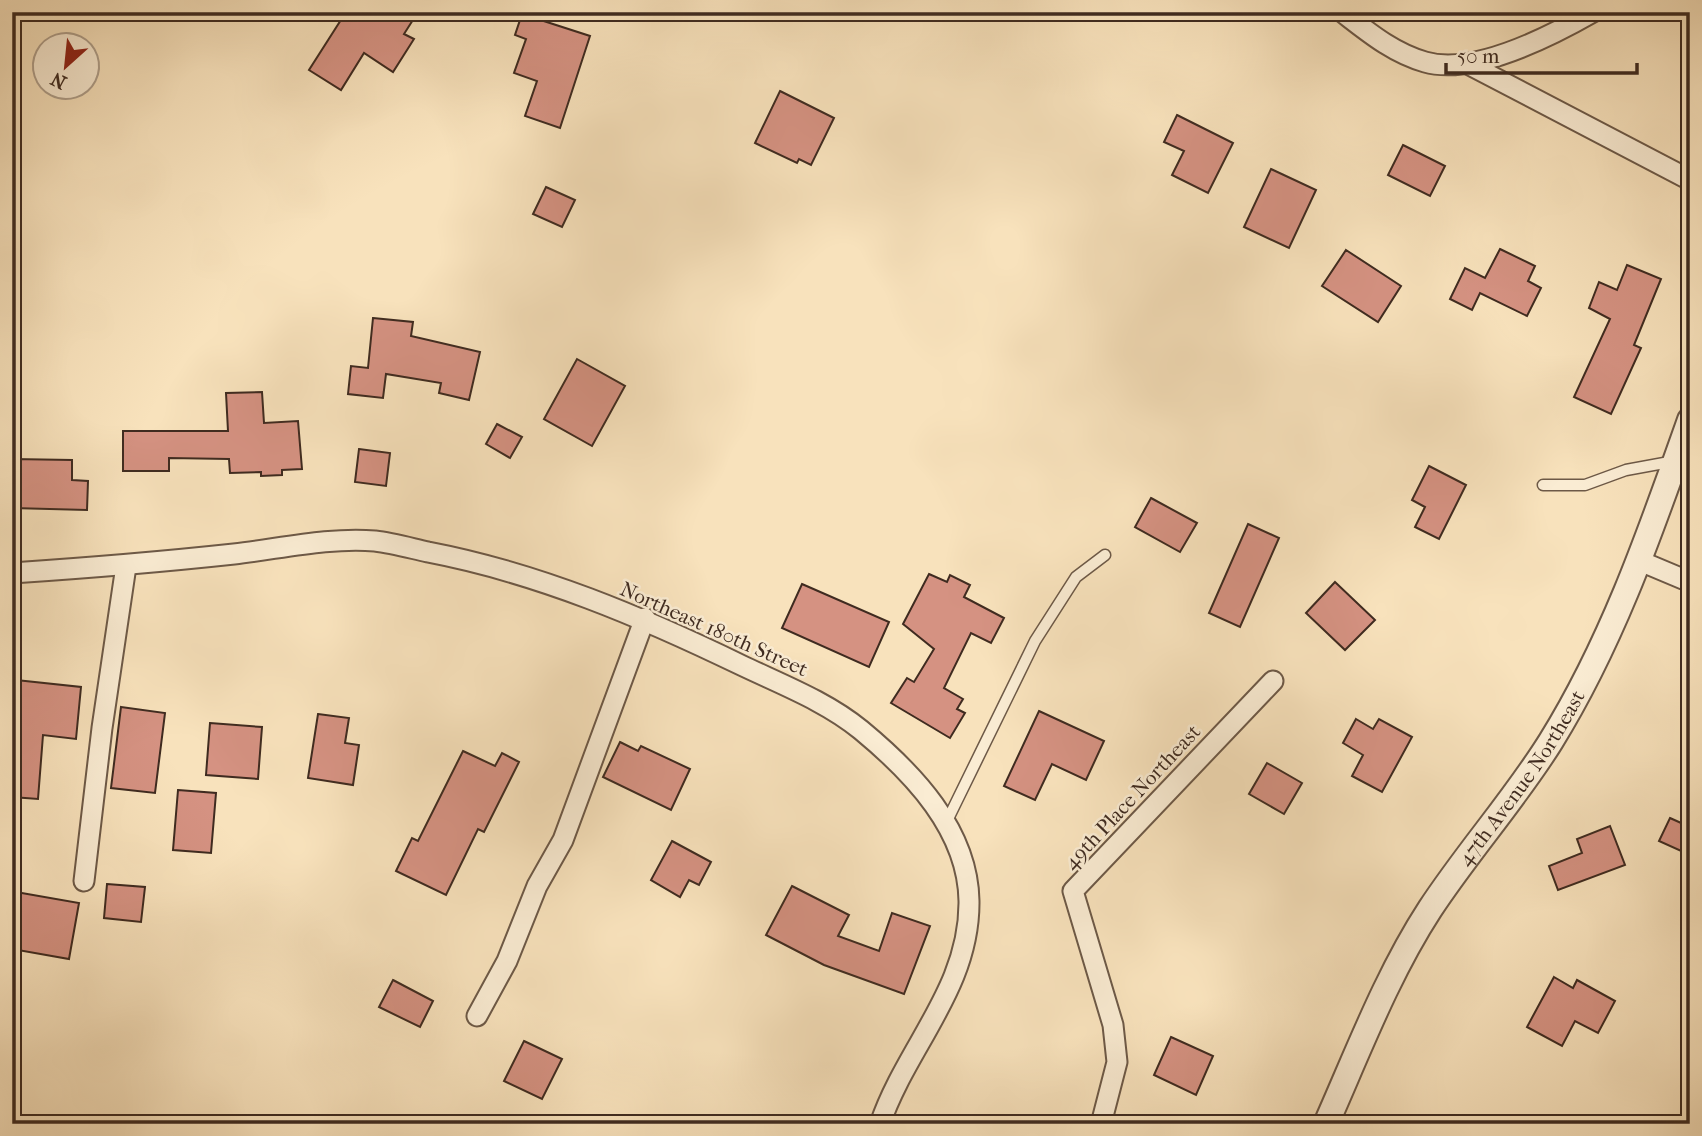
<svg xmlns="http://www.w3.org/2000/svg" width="1702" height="1136" font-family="'IM FELL French Canon',serif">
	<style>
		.building { fill: #d59282; stroke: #3f2b20; stroke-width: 2 }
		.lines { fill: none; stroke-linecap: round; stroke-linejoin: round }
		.service-casing { stroke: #6d5947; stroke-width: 13 }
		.minor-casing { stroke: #6d5947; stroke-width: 23 }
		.tertiary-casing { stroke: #6d5947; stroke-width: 28 }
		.service { stroke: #faecd3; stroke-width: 10 }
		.minor { stroke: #faecd3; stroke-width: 19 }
		.tertiary { stroke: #faecd3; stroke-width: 24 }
		.labels { text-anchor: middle; stroke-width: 5; stroke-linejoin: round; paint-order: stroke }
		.street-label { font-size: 21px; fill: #3f2b20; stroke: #faecd3 }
	</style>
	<rect width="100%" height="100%" fill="#f8e2bc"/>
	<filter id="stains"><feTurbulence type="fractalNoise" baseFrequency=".00286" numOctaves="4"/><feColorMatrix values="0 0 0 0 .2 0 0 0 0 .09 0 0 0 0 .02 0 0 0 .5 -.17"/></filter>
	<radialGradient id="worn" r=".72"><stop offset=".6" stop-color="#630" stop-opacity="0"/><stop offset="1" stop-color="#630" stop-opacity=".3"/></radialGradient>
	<!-- building -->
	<g class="building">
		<path d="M 346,12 L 418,12 L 404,34 L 414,39 L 393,72 L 364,53 L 341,90 L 309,70 Z"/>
		<path d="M 522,14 L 590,36 L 560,128 L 525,116 L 537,81 L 514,73 L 526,39 L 515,35 Z"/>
		<path d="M 780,91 L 834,118 L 811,165 L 799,159 L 797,163 L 755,143 Z"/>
		<path d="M 1177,115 L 1233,143 L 1208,193 L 1172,175 L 1184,151 L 1164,142 Z"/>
		<path d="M 1403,145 L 1445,166 L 1430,196 L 1388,175 Z"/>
		<path d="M 1271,169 L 1316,190 L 1289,248 L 1244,227 Z"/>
		<path d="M 546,187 L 575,200 L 562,227 L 533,214 Z"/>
		<path d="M 1500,249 L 1535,266 L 1528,281 L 1541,288 L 1527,316 L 1480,293 L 1472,310 L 1450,299 L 1465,268 L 1485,278 Z"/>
		<path d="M 1346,250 L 1401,286 L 1378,322 L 1322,286 Z"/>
		<path d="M 1627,265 L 1661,279 L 1634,345 L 1641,348 L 1611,414 L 1574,397 L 1610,319 L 1589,308 L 1599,282 L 1617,290 Z"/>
		<path d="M 373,318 L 413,322 L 411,336 L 480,352 L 469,400 L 439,393 L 441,383 L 386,374 L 383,398 L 348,394 L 351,366 L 368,368 Z"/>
		<path d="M 577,359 L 625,386 L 592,446 L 544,419 Z"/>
		<path d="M 262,392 L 264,423 L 298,421 L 302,469 L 282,470 L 282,475 L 261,476 L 261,472 L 230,473 L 229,459 L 169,458 L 169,471 L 123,471 L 123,431 L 228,431 L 226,393 Z"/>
		<path d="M 497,424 L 522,437 L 510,458 L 486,444 Z"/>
		<path d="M 359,449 L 390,453 L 386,486 L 355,482 Z"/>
		<path d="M 12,459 L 72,460 L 72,480 L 88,481 L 87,510 L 12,508 Z"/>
		<path d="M 1429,466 L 1466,485 L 1439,539 L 1415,527 L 1425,507 L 1412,500 Z"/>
		<path d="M 1151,498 L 1197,523 L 1180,552 L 1135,527 Z"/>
		<path d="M 1248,524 L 1279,538 L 1240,627 L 1209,613 Z"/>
		<path d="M 929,574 L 947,582 L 950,575 L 970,585 L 964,597 L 1004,618 L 991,643 L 971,633 L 944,688 L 963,699 L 957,709 L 965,713 L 950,738 L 891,703 L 907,678 L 914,682 L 934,649 L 903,624 Z"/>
		<path d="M 1335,582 L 1375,620 L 1345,650 L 1306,613 Z"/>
		<path d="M 802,584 L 889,622 L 869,667 L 782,628 Z"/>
		<path d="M 16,680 L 81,687 L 76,739 L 43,735 L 38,799 L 12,797 L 12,717 Z"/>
		<path d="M 121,707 L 165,713 L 155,793 L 111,788 Z"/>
		<path d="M 1039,711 L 1104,741 L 1086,780 L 1052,764 L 1035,800 L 1004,786 Z"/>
		<path d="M 318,714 L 349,718 L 345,743 L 359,745 L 353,785 L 308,778 Z"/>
		<path d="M 1356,719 L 1373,729 L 1379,719 L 1412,737 L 1382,792 L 1352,776 L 1363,755 L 1343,743 Z"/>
		<path d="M 210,723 L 262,727 L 258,779 L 206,775 Z"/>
		<path d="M 620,742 L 638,751 L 641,746 L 690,769 L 671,810 L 603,777 Z"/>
		<path d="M 463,751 L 495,766 L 502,753 L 519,762 L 484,832 L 478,829 L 446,895 L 396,871 L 412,838 L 418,841 Z"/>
		<path d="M 1267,763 L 1302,783 L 1284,814 L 1249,794 Z"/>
		<path d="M 178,790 L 216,793 L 211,853 L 173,850 Z"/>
		<path d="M 1670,818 L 1690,827 L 1690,855 L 1659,841 Z"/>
		<path d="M 1610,826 L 1625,865 L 1558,890 L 1549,866 L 1582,853 L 1577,839 Z"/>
		<path d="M 672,841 L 711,862 L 699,885 L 689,880 L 680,897 L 651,880 Z"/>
		<path d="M 107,884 L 145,887 L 141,922 L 104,918 Z"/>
		<path d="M 792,886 L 849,915 L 838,936 L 879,951 L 892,913 L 930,926 L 904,994 L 824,965 L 766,935 Z"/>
		<path d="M 16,892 L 79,903 L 69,959 L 12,949 Z"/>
		<path d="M 1554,977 L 1573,988 L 1577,980 L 1615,1001 L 1598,1033 L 1575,1021 L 1562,1046 L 1527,1027 Z"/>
		<path d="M 393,980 L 433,1001 L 420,1027 L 379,1007 Z"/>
		<path d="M 1171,1037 L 1213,1056 L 1196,1095 L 1154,1075 Z"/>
		<path d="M 524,1041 L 562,1059 L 542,1099 L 504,1081 Z"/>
	</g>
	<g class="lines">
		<defs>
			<g id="service">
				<path d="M 1543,485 L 1585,485 L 1626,470 L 1675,461"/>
				<path d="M 946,823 L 1035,641 L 1076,577 L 1105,555"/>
			</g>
			<g id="minor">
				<path d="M 1342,12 C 1368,32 1393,53 1425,62 C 1474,76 1551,36 1593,12"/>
				<path d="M 1466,63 L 1690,180"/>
				<path d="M 1640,561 L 1690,582"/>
				<path d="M 12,573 C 86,568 160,562 234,554 C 279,549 329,537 375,541 C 392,543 410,548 428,552 C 538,573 642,617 743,666 C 783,685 827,702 861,730 C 913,773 968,830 969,901 C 970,988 906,1047 880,1124"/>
				<path d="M 84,881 L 102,728 L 126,566"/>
				<path d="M 477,1016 L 507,961 L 537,886 L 563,840 L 645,618"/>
				<path d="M 1101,1124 L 1117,1062 L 1113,1025 L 1073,891 L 1273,681"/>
			</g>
			<g id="tertiary">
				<path id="s1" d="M 1326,1124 C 1358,1052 1387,975 1430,909 C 1468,851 1515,799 1551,741 C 1613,641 1651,530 1690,420"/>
			</g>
		</defs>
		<!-- service casing -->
		<use href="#service" class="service-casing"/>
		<!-- minor casing -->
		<use href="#minor" class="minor-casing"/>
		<!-- tertiary casing -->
		<use href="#tertiary" class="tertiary-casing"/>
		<!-- service -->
		<use href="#service" class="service"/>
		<!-- minor -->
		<use href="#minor" class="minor"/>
		<!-- tertiary -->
		<use href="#tertiary" class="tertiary"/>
	</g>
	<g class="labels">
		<!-- street labels -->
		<g class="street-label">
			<text transform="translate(714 629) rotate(24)" y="7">Northeast 180th Street</text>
			<text dy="7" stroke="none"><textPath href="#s1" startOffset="399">47th Avenue Northeast</textPath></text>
			<text transform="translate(1132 797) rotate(-47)" y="7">49th Place Northeast</text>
		</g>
	</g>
	<!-- margin -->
	<rect width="1702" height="1136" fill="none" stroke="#f8e2bc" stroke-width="42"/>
	<rect x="14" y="14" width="1674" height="1108" fill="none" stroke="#3f2b20" stroke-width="3.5"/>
	<rect x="21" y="21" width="1660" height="1094" fill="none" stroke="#3f2b20" stroke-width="2"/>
	<!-- north arrow -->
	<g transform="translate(66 66) rotate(207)"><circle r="33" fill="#faecd3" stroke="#af9f8b" stroke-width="2"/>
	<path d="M0-5L12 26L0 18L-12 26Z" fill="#8f2418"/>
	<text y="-10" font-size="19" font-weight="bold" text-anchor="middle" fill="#3f2b20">N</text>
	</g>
	<!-- scale -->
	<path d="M1446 63v10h191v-10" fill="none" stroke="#3f2b20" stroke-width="3.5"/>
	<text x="1457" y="63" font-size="21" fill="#3f2b20" stroke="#faecd3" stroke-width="5" paint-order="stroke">50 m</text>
	<rect width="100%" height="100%" filter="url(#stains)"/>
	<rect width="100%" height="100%" fill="url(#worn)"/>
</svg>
